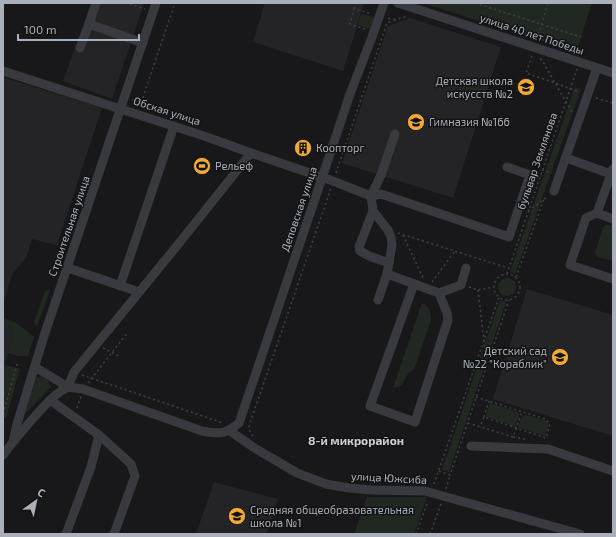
<svg xmlns="http://www.w3.org/2000/svg" width="616" height="537" font-family="'Exo 2',sans-serif">
	<style>
		.built { fill: #242427 }
		.green { fill: #202821 }
		.lines { fill: none; stroke-linecap: round; stroke-linejoin: round }
		.path { stroke: #3f4146; stroke-width: 1.5; stroke-dasharray: 2 3; stroke-linecap: butt }
		.minor { stroke: #393a3f; stroke-width: 9 }
		.labels { text-anchor: middle; stroke-width: 3; stroke-linejoin: round; paint-order: stroke }
		.street-label { font-size: 11px; fill: #aab0ba; stroke: #131315 }
		.poi-label { font-size: 11px; fill: #aab0ba; stroke: #131315; text-anchor: start }
		.neighbourhood-label { font-size: 12px; font-weight: bold; fill: #cbcfd6; stroke: #131315 }
	</style>
	<rect width="100%" height="100%" fill="#18181a"/>
	<!-- built -->
	<g class="built">
		<path d="M 91,3 L 144,3 L 112,99 L 63,81 Z"/>
		<path d="M 265,3 L 364,3 L 343,71 L 253,42 Z"/>
		<path d="M 410,18 L 501,47 L 453,198 L 342,163 L 388,26 Z"/>
		<path d="M 3,77 L 102,108 L 57,245 L 32,239 L 26,258 L 12,274 L 3,305 Z"/>
		<path d="M 527,289 L 613,315 L 613,436 L 493,399 Z"/>
		<path d="M 3,327 L 14,331 L 3,371 Z"/>
		<path d="M 214,482 L 278,499 L 266,534 L 196,534 Z"/>
	</g>
	<!-- green -->
	<g class="green">
		<path d="M 423,3 L 592,3 L 576,52 Z"/>
		<path d="M 361,14 L 374,17 L 370,29 L 358,25 Z"/>
		<path d="M 575,87 L 581,89 L 515,274 L 510,272 Z"/>
		<path d="M 605,225 L 609,225 L 613,226 L 613,261 L 598,257 L 596,255 L 595,252 L 603,228 Z"/>
		<circle cx="507" cy="287" r="9"/>
		<path d="M 50,290 L 37,326 L 34,322 L 45,291 Z"/>
		<path d="M 500,300 L 506,302 L 449,472 L 442,470 Z"/>
		<path d="M 422,303 C 429,306 431,313 431,320 L 414,370 C 400,375 410,386 393,388 Z"/>
		<path d="M 3,318 L 15,322 L 34,337 L 28,356 L 18,356 L 8,353 L 14,331 L 3,327 Z"/>
		<path d="M 5,365 L 20,369 L 6,418 L 3,417 L 3,371 Z"/>
		<path d="M 41,376 L 48,381 L 51,387 L 25,414 L 36,378 Z"/>
		<path d="M 490,403 L 518,412 L 519,416 L 515,427 L 486,416 Z"/>
		<path d="M 526,415 L 545,420 L 549,425 L 545,436 L 518,427 L 522,417 Z"/>
		<path d="M 367,497 L 427,497 L 414,534 L 354,534 Z"/>
	</g>
	<g class="lines">
		<!-- path -->
		<g class="path">
			<path d="M 475,3 L 581,37"/>
			<path d="M 130,4 L 145,9"/>
			<path d="M 354,9 L 356,3"/>
			<path d="M 394,20 L 405,17 L 406,14"/>
			<path d="M 365,29 L 350,24 L 354,9 L 372,14"/>
			<path d="M 537,39 L 548,3"/>
			<path d="M 532,56 L 526,73 L 555,83 L 573,114"/>
			<path d="M 540,59 L 542,60 L 555,83 L 579,92"/>
			<path d="M 596,98 L 613,103"/>
			<path d="M 132,100 L 141,103 L 175,3"/>
			<path d="M 542,170 L 552,173"/>
			<path d="M 336,173 L 387,23 L 394,20 L 387,18"/>
			<path d="M 528,211 L 547,197"/>
			<path d="M 398,233 L 508,268"/>
			<path d="M 403,235 L 423,278"/>
			<path d="M 507,274 L 577,69"/>
			<circle cx="507" cy="287" r="13"/>
			<path d="M 516,277 L 544,199"/>
			<path d="M 432,282 L 455,251"/>
			<path d="M 469,287 L 478,290 L 494,287"/>
			<path d="M 478,290 L 484,340 L 486,367"/>
			<path d="M 103,348 L 119,356"/>
			<path d="M 82,375 L 220,422 L 224,423"/>
			<path d="M 88,383 L 128,332"/>
			<path d="M 476,397 L 545,419 L 550,424 L 546,438 L 484,417 L 480,427"/>
			<path d="M 77,408 L 81,396"/>
			<path d="M 3,414 L 18,361"/>
			<path d="M 484,417 L 489,401"/>
			<path d="M 468,423 L 513,437 L 522,412"/>
			<path d="M 253,436 L 250,432 L 249,426 L 331,188"/>
			<path d="M 513,437 L 525,439"/>
			<path d="M 439,471 L 450,475 L 509,300"/>
			<path d="M 434,484 L 499,297"/>
			<path d="M 446,489 L 450,475"/>
			<path d="M 416,534 L 428,501"/>
			<path d="M 430,534 L 441,504"/>
		</g>
		<!-- minor -->
		<g class="minor">
			<path d="M 96,3 L 89,24 L 143,43"/>
			<path d="M 398,3 L 613,73"/>
			<path d="M 80,48 L 89,24"/>
			<path d="M 3,71 L 207,137 L 251,153 L 333,181 L 371,196 L 381,194 L 509,237 L 530,175 L 507,167"/>
			<path d="M 395,134 L 381,175 L 371,196 L 373,211 L 388,230 L 391,237 L 392,245 L 387,274 L 439,293 L 447,313 L 448,320 L 415,422 L 370,406 L 414,284"/>
			<path d="M 566,158 L 611,174 L 613,169"/>
			<path d="M 611,174 L 597,213 L 586,218 L 570,265 L 613,279"/>
			<path d="M 554,191 L 597,68"/>
			<path d="M 373,211 L 359,247 L 360,251 L 369,256 L 389,263"/>
			<path d="M 597,213 L 613,219"/>
			<path d="M 68,268 L 139,292"/>
			<path d="M 120,286 L 174,126"/>
			<path d="M 439,293 L 461,285 L 466,268"/>
			<path d="M 378,300 L 387,274"/>
			<path d="M 35,367 L 68,387 L 83,389 L 202,431 C 220,434 224,435 239,423 L 322,178 L 350,94 L 372,37 L 384,3"/>
			<path d="M 50,400 L 99,435 L 131,464 L 135,476 L 114,534"/>
			<path d="M 230,431 L 256,449 L 297,473 L 326,484 L 349,488 L 372,490 L 425,491 L 580,534"/>
			<path d="M 13,442 L 17,424 L 44,336 L 156,3"/>
			<path d="M 471,446 L 548,449 L 613,471"/>
			<path d="M 3,455 C 11,444 20,434 29,423 C 41,410 52,395 68,387 L 74,372 L 96,345 L 176,247 L 251,153"/>
			<path d="M 66,534 L 91,467 L 99,435"/>
		</g>
	</g>
	<!-- icons -->
	<defs>
		<symbol id="school-disc" viewBox="-11 -11 22 22"><circle r="9.5" fill="#f1aa39" stroke="#131315"/><path d="M0-5L7-2L0 1L-7-2ZM-4 1L0 2.5L4 1V4Q0 6-4 4Z" fill="#111"/></symbol>
		<symbol id="building-disc" viewBox="-11 -11 22 22"><circle r="9.5" fill="#f1aa39" stroke="#131315"/><path d="M-4-6H4V6H1V3H-1V6H-4ZM-2.5-4.3h1.7v1.8h-1.7ZM.8-4.3h1.7v1.8H.8ZM-2.5-1h1.7V.8h-1.7ZM.8-1h1.7V.8H.8Z" fill="#111"/></symbol>
		<symbol id="stadium-disc" viewBox="-11 -11 22 22"><circle r="9.5" fill="#f1aa39" stroke="#131315"/><path d="M0-5a6.5 5 0 1 0 0 10a6.5 5 0 1 0 0-10ZM-3.5-1.8h7v3.6h-7Z" fill="#111"/></symbol>
	</defs>
	<g fill-rule="evenodd">
		<use href="#school-disc" x="516" y="77" width="20" height="20"/>
		<use href="#school-disc" x="406" y="112" width="20" height="20"/>
		<use href="#building-disc" x="293" y="138" width="20" height="20"/>
		<use href="#stadium-disc" x="192" y="156" width="20" height="20"/>
		<use href="#school-disc" x="550" y="347" width="20" height="20"/>
		<use href="#school-disc" x="227" y="506" width="20" height="20"/>
	</g>
	<g class="labels">
		<!-- street labels -->
		<g class="street-label">
			<text transform="translate(532 34) rotate(18)" y="4">улица 40 лет Победы</text>
			<text transform="translate(167 111) rotate(18)" y="4">Обская улица</text>
			<text transform="translate(537 161) rotate(-71)" y="4">бульвар Землянова</text>
			<text transform="translate(299 209) rotate(-71)" y="4">Деповская улица</text>
			<text transform="translate(69 226) rotate(-71)" y="4">Строительная улица</text>
			<text transform="translate(389 478) rotate(3)" y="4">улица Южсиба</text>
		</g>
		<!-- poi labels -->
		<g class="poi-label">
			<text x="513" y="85" text-anchor="end">Детская школа<tspan x="513" dy="13">искусств №2</tspan></text>
			<text x="429" y="126">Гимназия №166</text>
			<text x="316" y="152">Коопторг</text>
			<text x="215" y="170">Рельеф</text>
			<text x="547" y="355" text-anchor="end">Детский сад<tspan x="547" dy="13">№22 "Кораблик"</tspan></text>
			<text x="250" y="514">Средняя общеобразовательная<tspan x="250" dy="13">школа №1</tspan></text>
		</g>
		<!-- neighbourhood labels -->
		<g class="neighbourhood-label">
			<text x="356" y="445">8-й микрорайон</text>
		</g>
	</g>
	<!-- border -->
	<rect width="616" height="537" fill="none" stroke="#aab0ba" stroke-width="8"/>
	<!-- north arrow -->
	<g transform="translate(36 501) rotate(33)" stroke="#131315" stroke-width="3" paint-order="stroke">
	<path d="M0-3L7 15L0 10L-7 15Z" fill="#aab0ba"/>
	<text y="-6" font-size="11" font-weight="bold" text-anchor="middle" fill="#aab0ba">С</text>
	</g>
	<!-- scale -->
	<path d="M18 34v6h121v-6" fill="none" stroke="#aab0ba" stroke-width="2"/>
	<text x="24" y="34" font-size="12" fill="#aab0ba" stroke="#131315" stroke-width="3" paint-order="stroke">100 m</text>
</svg>
